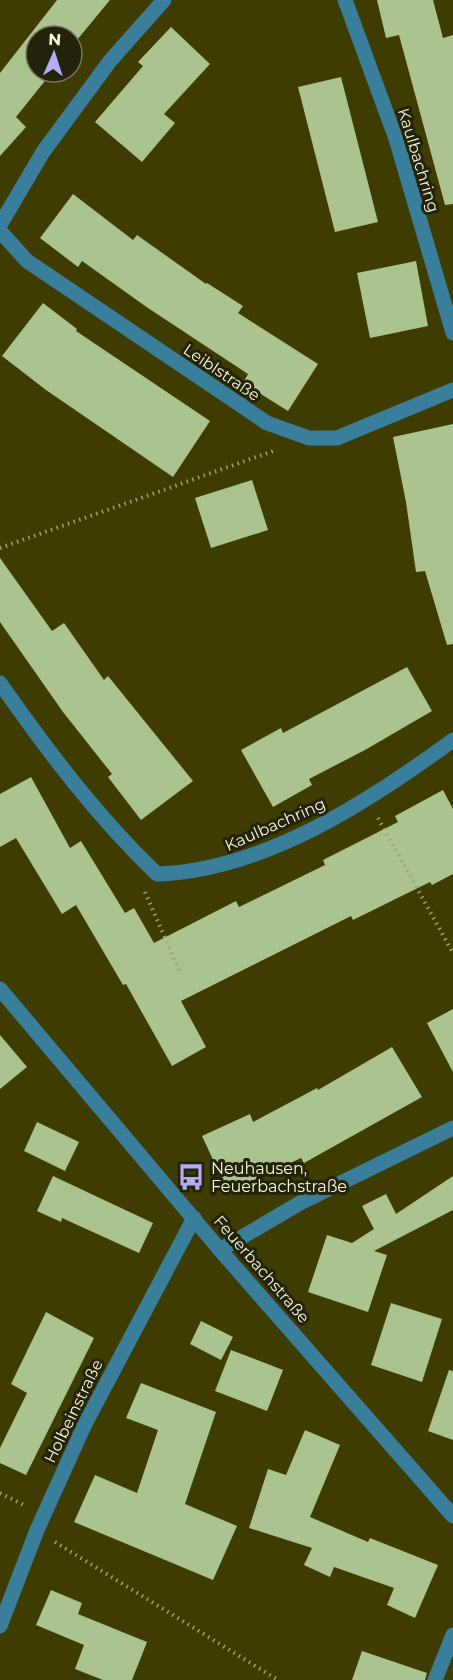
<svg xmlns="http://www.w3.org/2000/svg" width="453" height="1680" font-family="Montserrat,sans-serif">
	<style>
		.building { fill: #abc48f }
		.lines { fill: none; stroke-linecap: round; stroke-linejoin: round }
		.path { stroke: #a2a176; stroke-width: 4; stroke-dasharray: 1.5 4.5; stroke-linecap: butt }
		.minor { stroke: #397e9a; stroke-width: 15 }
		.labels { text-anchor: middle; stroke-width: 6; stroke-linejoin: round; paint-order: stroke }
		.street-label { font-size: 16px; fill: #f7f7da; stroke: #23220b }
		.poi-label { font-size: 16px; fill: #f7f7da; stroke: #23220b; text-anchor: start }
	</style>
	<rect width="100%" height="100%" fill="#3e3c00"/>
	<!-- building -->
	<g class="building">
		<path d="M 57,0 L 110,0 L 72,46 L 72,36 L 36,36 L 36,72 L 52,72 L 16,117 L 26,127 L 0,156 L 0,73 Z"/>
		<path d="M 377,0 L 433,0 L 443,38 L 453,35 L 453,204 L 445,205 L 399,35 L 386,38 Z"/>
		<path d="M 171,27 L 210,64 L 164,114 L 175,123 L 142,162 L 95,122 L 143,66 L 138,62 Z"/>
		<path d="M 341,77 L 378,222 L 335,232 L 298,87 Z"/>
		<path d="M 73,194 L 133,240 L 137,235 L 206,284 L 207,283 L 243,306 L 238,313 L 318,364 L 288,411 L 243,383 L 248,374 L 148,308 L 82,261 L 78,267 L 40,238 Z"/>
		<path d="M 416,261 L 428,326 L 370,338 L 357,273 Z"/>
		<path d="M 43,303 L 77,329 L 76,331 L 210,421 L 173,477 L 46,390 L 2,356 Z"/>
		<path d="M 453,424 L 453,644 L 447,645 L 425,571 L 416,572 L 406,502 L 393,437 Z"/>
		<path d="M 252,480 L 268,530 L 211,548 L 195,498 Z"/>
		<path d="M 0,558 L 52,631 L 64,623 L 104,680 L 108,676 L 193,781 L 141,820 L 108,777 L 112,774 L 63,712 L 0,622 Z"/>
		<path d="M 407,667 L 432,711 L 365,750 L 309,779 L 312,785 L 273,807 L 241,750 L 281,728 L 283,733 Z"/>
		<path d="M 31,777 L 70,848 L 81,841 L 125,913 L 134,908 L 154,943 L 236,901 L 239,907 L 325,865 L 323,860 L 398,822 L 395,816 L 443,790 L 453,809 L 453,874 L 432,885 L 430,882 L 353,920 L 351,916 L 181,1001 L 206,1047 L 172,1066 L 126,984 L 123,985 L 76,905 L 62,914 L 16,838 L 0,847 L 0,794 Z"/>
		<path d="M 453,1009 L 453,1072 L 427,1023 Z"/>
		<path d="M 0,1035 L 27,1067 L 0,1089 Z"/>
		<path d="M 392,1047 L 422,1097 L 304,1163 L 301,1158 L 228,1192 L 202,1136 L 250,1114 L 253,1122 L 317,1088 L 318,1090 Z"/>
		<path d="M 37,1122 L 79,1142 L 65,1171 L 24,1151 Z"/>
		<path d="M 53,1176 L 153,1223 L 139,1253 L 62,1218 L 61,1222 L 37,1211 Z"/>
		<path d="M 453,1176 L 453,1210 L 374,1251 L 387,1255 L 368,1312 L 308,1292 L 327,1235 L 352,1243 L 374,1229 L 362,1206 L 386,1194 L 396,1214 Z"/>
		<path d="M 391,1303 L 442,1319 L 422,1382 L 371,1365 Z"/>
		<path d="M 46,1312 L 94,1338 L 26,1475 L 0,1463 L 0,1448 L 27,1393 L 11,1384 Z"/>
		<path d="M 201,1321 L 233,1337 L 221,1360 L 190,1344 Z"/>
		<path d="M 231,1350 L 283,1370 L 267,1411 L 215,1391 Z"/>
		<path d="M 449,1370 L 453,1371 L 453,1440 L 428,1431 Z"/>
		<path d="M 141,1383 L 216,1412 L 185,1504 L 237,1526 L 213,1580 L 74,1522 L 95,1475 L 137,1493 L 158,1430 L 126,1418 Z"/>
		<path d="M 305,1430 L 340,1445 L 310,1517 L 368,1542 L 370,1538 L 438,1565 L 415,1618 L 387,1605 L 394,1588 L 334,1567 L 330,1577 L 304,1565 L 312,1548 L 249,1528 L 268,1469 L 286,1475 Z"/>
		<path d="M 51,1590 L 82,1603 L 78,1614 L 147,1642 L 132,1680 L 103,1680 L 75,1669 L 84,1645 L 36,1625 Z"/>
		<path d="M 362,1651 L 427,1673 L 425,1680 L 352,1680 Z"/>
	</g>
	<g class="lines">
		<!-- path -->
		<g class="path">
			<path d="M 0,548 L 276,450"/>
			<path d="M 378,818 L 453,953"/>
			<path d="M 145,892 L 180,972"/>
			<path d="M 0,1493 L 26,1506"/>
			<path d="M 55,1542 L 278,1680"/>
		</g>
		<!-- minor -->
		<g class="minor">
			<path d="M 345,0 L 396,139 L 453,333"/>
			<path d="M 0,225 L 43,152 L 110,61 L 164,0"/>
			<path d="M 0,231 L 27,261 L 267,423 L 309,438 L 337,438 L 453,390"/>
			<path d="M 0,683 C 47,750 98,818 157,874 C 263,871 370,801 453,740"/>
			<path d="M 0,989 L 220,1250 L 453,1516"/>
			<path d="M 220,1250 L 300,1203 L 453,1128"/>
			<path d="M 0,1626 L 37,1530 L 85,1424 L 194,1218"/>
			<path d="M 435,1680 L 453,1635"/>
		</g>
	</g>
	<!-- icons -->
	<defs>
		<symbol id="bus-bare" viewBox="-9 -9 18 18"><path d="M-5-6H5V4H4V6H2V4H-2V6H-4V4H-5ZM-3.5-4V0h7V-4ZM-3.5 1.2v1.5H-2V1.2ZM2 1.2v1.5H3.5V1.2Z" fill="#b4acf9" stroke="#23220b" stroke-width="2.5" paint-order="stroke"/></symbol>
	</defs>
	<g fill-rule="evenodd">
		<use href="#bus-bare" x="172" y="1158" width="38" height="38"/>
	</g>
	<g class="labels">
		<!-- street labels -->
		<g class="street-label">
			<text transform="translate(419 160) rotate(73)" y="6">Kaulbachring</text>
			<text transform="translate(222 372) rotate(34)" y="6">Leiblstraße</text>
			<text transform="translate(275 824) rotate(-24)" y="6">Kaulbachring</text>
			<text transform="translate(262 1269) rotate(49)" y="6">Feuerbachstraße</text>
			<text transform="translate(73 1411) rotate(-64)" y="6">Holbeinstraße</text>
		</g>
		<!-- poi labels -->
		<g class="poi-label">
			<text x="211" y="1174">Neuhausen,<tspan x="211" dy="18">Feuerbachstraße</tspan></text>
		</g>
	</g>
	<!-- north arrow -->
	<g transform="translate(54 54) rotate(3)"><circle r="28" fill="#23220b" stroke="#78775e" stroke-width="1.5"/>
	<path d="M0-4.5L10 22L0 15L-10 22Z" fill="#b4acf9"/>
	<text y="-9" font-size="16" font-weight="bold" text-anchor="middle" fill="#f7f7da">N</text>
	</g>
</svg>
